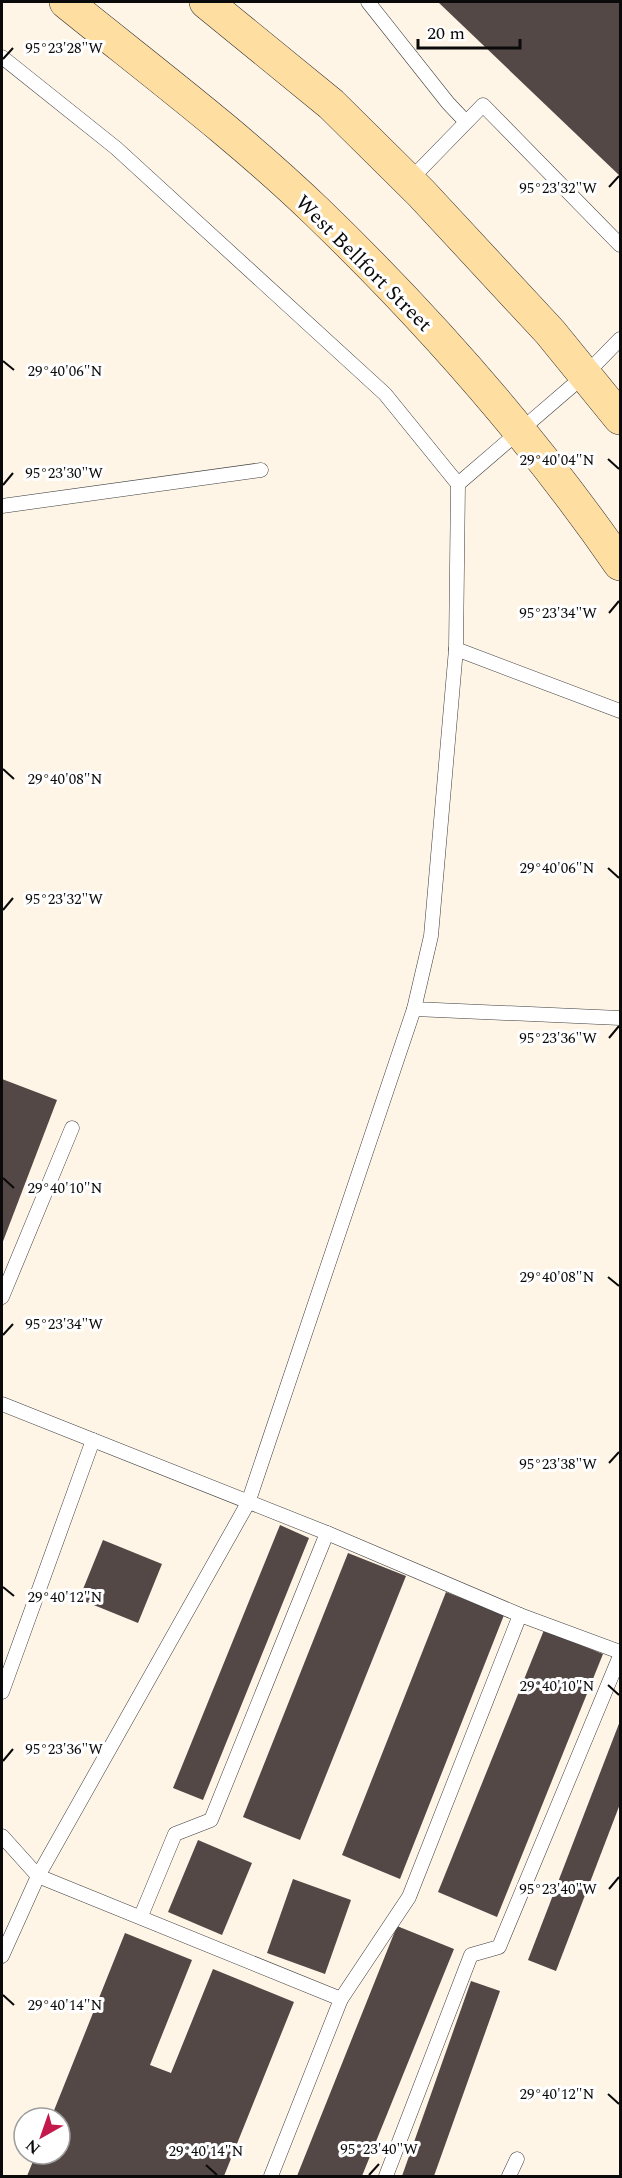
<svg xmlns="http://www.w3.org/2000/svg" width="622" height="2178" font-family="Spectral,serif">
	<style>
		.building { fill: #534846 }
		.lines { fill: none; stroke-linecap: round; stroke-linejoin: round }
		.lane-casing { stroke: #3d3d3d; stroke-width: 15 }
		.secondary-casing { stroke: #2c2c2c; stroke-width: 34 }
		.lane { stroke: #fff; stroke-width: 14 }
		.secondary { stroke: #ffdea2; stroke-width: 33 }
		.ticks { fill: none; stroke: #0a0a0a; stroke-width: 2 }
		.labels { text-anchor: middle; stroke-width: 6; stroke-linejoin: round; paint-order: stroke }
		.street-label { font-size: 21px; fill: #0a0a0a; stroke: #fff }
		.ticks-label { font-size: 15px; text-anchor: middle; fill: #0a0a0a; stroke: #fff; stroke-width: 6; stroke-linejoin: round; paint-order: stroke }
	</style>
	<rect width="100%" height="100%" fill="#fff5e7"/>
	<!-- building -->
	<g class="building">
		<path d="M 438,2 L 620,2 L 620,176 Z"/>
		<path d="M 2,1079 L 57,1100 L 2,1244 Z"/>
		<path d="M 280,1525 L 309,1538 L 203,1800 L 173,1788 Z"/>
		<path d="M 103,1540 L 162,1564 L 138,1623 L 79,1599 Z"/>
		<path d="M 348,1553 L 406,1576 L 300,1840 L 243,1817 Z"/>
		<path d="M 446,1592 L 504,1615 L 400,1879 L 342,1855 Z"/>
		<path d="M 544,1630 L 603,1654 L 497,1917 L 438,1892 Z"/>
		<path d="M 620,1721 L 620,1804 L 556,1971 L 528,1960 Z"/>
		<path d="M 198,1840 L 252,1863 L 222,1935 L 168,1912 Z"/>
		<path d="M 293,1879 L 351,1900 L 325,1974 L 267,1953 Z"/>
		<path d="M 397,1926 L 454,1949 L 362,2176 L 297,2176 Z"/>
		<path d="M 125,1933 L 192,1960 L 150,2065 L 171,2073 L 213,1969 L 294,2002 L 224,2176 L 27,2176 L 36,2154 L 60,2154 L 60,2118 L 51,2118 Z"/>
		<path d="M 471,1981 L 500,1991 L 434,2176 L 402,2176 Z"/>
	</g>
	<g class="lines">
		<defs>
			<g id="lane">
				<path d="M 368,2 L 448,103 L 466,122"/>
				<path d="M 2,57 L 116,148 L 385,394 L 458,484"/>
				<path d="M 409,181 L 483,105 L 620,245"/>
				<path d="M 620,339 L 586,374 L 458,484 L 456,649 L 431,936 L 414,1009 L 620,1018"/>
				<path d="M 2,506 L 261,470"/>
				<path d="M 456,649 L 620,711"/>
				<path d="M 2,1297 L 72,1128"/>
				<path d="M 2,1404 L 327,1533 L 520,1615 L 620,1652"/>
				<path d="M 2,1692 L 93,1440"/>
				<path d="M 2,1836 L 38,1876 L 341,1999 L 409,1897 L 520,1615"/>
				<path d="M 141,1916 L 175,1834 L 211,1820 L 327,1533"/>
				<path d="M 2,1956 L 38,1876 L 248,1503 L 414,1009"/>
				<path d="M 271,2176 L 341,1999"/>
				<path d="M 386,2176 L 471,1955 L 499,1947 L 620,1656"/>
				<path d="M 509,2176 L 517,2159"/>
			</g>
			<g id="secondary">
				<path d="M 66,2 C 150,70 238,136 316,211 C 428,319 532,437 620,564"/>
				<path d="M 206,2 L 331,104 L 421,193 L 550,332 L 620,418"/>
			</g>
		</defs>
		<!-- lane casing -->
		<use href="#lane" class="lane-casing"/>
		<!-- secondary casing -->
		<use href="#secondary" class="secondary-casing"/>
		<!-- lane -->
		<use href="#lane" class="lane"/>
		<!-- secondary -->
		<use href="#secondary" class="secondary"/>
	</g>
	<!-- ticks -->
	<path class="ticks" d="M 3,59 L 13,48M 609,187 L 619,176M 3,361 L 14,370M 608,459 L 619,469M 3,485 L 13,473M 609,613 L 619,601M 3,769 L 14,779M 608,868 L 619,878M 3,910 L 13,898M 609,1038 L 619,1026M 3,1178 L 14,1188M 608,1277 L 619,1286M 3,1335 L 13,1324M 609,1463 L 619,1452M 3,1587 L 14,1596M 608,1685 L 619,1695M 3,1761 L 13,1749M 609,1889 L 619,1877M 3,1995 L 14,2005M 608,2094 L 619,2104M 206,2165 L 217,2175M 369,2175 L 379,2164"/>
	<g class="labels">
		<!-- street labels -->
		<g class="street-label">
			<text transform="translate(364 263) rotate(45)" y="7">West Bellfort Street</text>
		</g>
	</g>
	<g class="ticks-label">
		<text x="64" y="53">95°23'28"W</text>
		<text x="558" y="193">95°23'32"W</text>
		<text x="65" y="376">29°40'06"N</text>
		<text x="557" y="465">29°40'04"N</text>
		<text x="64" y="478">95°23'30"W</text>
		<text x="558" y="618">95°23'34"W</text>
		<text x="65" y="784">29°40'08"N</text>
		<text x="557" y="873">29°40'06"N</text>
		<text x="64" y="904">95°23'32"W</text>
		<text x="558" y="1043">95°23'36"W</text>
		<text x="65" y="1193">29°40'10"N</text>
		<text x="557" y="1282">29°40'08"N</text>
		<text x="64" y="1329">95°23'34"W</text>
		<text x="558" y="1469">95°23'38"W</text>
		<text x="65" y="1602">29°40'12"N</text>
		<text x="557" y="1691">29°40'10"N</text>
		<text x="64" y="1754">95°23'36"W</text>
		<text x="558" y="1894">95°23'40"W</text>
		<text x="65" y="2010">29°40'14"N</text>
		<text x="557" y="2099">29°40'12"N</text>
		<text x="379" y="2154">95°23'40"W</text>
		<text x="206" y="2156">29°40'14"N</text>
	</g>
	<!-- border -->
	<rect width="622" height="2178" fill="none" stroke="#0a0a0a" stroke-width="6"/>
	<!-- north arrow -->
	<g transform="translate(42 2136) rotate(220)"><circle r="28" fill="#ffffff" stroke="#9d9d9d" stroke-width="1.5"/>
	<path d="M0-4.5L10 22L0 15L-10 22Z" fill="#c31a4b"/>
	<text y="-9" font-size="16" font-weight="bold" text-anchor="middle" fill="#0a0a0a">N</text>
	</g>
	<!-- scale -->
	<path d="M418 39v9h102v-9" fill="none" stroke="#0a0a0a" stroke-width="3"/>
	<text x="427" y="39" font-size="18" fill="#0a0a0a" stroke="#ffffff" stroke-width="4.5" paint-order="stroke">20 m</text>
</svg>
